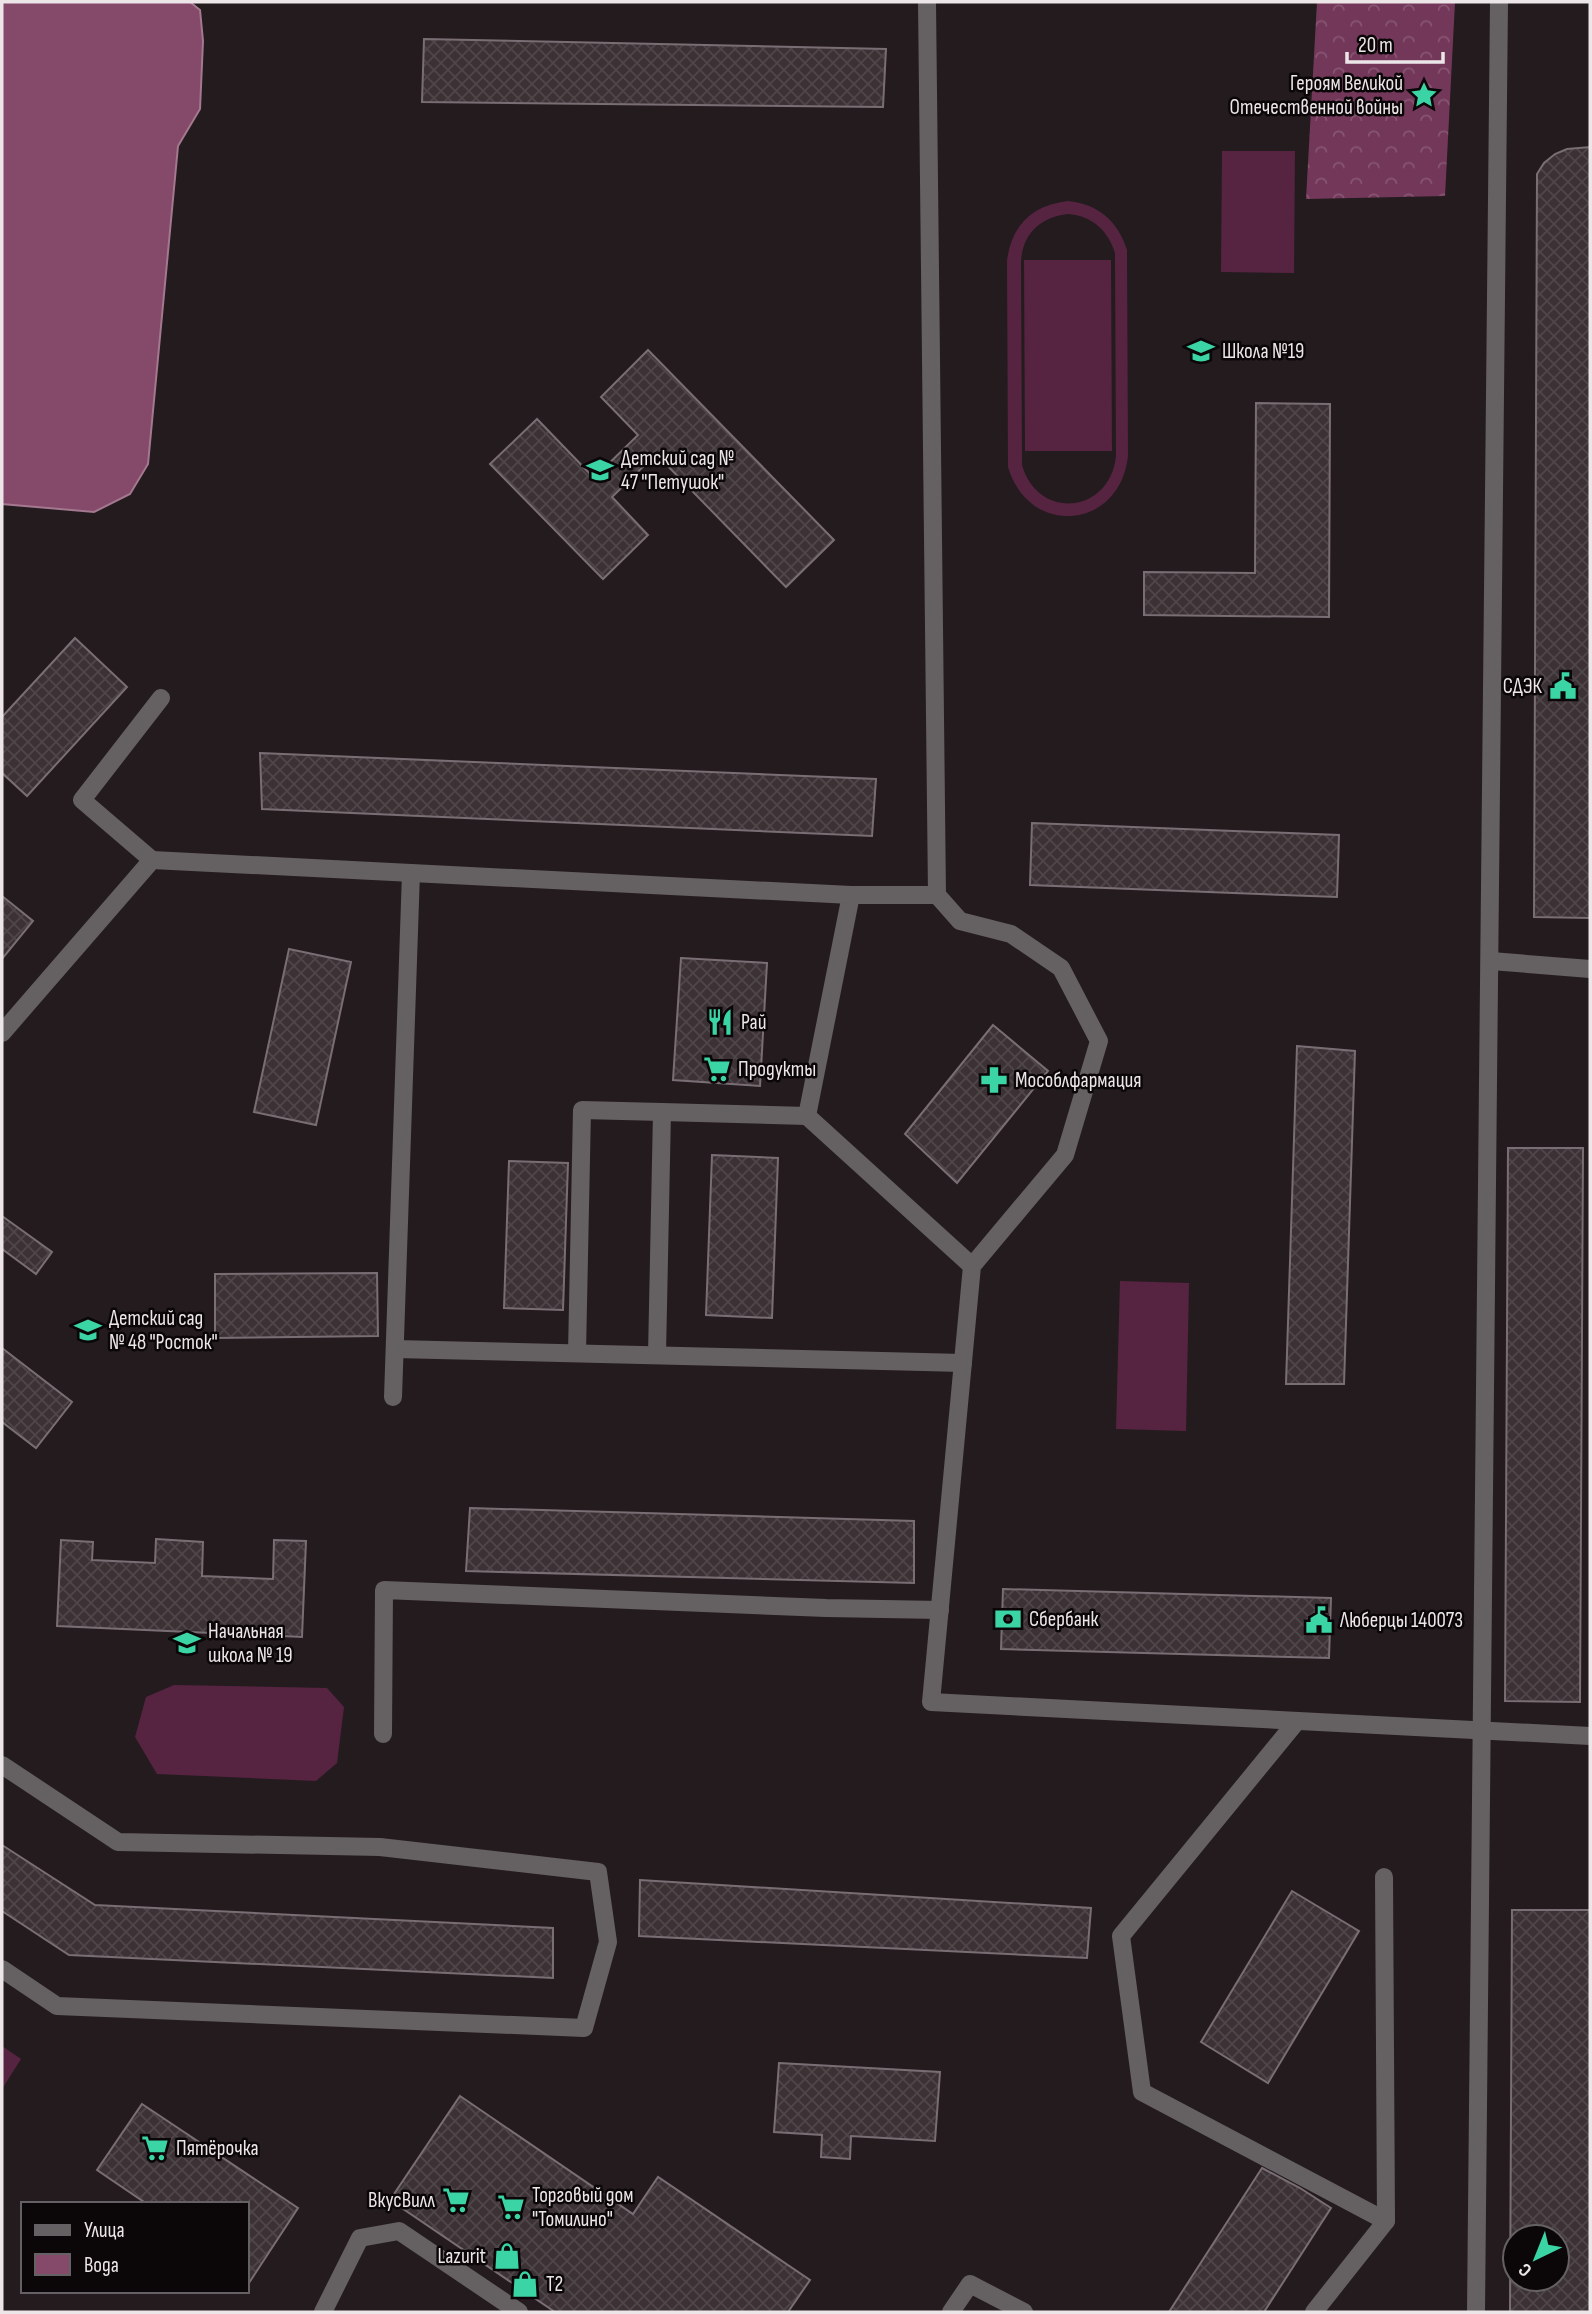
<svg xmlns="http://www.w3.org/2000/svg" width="1592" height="2314" font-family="'Sofia Sans Condensed',sans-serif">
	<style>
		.forest { fill: url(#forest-crowns) }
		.pitch { fill: #562440; fill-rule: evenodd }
		.water { fill: #854969; stroke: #a4788f; stroke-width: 2 }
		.building { fill: url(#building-cross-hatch); stroke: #796e73; stroke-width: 2; fill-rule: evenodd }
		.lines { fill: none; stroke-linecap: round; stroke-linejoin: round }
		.minor { stroke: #656062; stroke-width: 18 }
		.labels { text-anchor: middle; stroke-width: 5; stroke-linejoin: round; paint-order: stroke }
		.poi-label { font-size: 21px; fill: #ede6e9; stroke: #0b0709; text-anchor: start }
	</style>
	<defs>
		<pattern id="forest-crowns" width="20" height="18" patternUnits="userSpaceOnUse" patternTransform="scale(1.75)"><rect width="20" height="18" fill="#733859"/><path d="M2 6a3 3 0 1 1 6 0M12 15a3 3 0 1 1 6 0" fill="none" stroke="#875571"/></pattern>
		<pattern id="building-cross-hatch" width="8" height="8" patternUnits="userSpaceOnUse" patternTransform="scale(1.75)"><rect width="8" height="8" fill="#3c3236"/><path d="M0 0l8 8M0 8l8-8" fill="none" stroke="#4f4649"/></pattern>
	</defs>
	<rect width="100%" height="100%" fill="#241b1f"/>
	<!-- forest -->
	<path class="forest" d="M 1317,2 L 1455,2 L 1445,196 L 1306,199 Z"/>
	<!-- pitch -->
	<g class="pitch">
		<path d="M 1222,151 L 1295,151 L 1294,273 L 1221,272 Z"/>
		<path d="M 1068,201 C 1098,204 1118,221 1127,250 L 1128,456 C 1120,530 1029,538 1008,467 L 1007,261 C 1011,226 1032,205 1068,201 ZM 1068,214 C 1092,216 1108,230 1115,253 L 1116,456 C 1110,514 1038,521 1022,465 L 1021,261 C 1023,233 1041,217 1068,214 Z"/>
		<path d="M 1024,260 L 1111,260 L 1112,451 L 1025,451 Z"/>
		<path d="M 1120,1281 L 1189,1283 L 1186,1431 L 1116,1429 Z"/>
		<path d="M 174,1685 L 327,1688 L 344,1707 L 337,1763 L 316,1781 L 157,1774 L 135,1737 L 146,1697 Z"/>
		<path d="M 2,2046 L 21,2059 L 2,2089 Z"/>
	</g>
	<!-- water -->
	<path class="water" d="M 2,2 L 190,2 L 200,10 L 203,41 L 200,109 L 178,146 L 148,464 L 130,494 L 94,512 L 2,504 Z"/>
	<!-- building -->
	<g class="building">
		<path d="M 424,39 L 886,49 L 883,107 L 422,102 Z"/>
		<path d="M 1590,147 L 1590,918 L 1534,917 L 1537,174 L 1544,163 L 1555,154 L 1567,149 Z"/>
		<path d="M 648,350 L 834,540 L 786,587 L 656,454 L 612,497 L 648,535 L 603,579 L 490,464 L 537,419 L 594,478 L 638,435 L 601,397 Z"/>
		<path d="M 1256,403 L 1330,404 L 1329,617 L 1144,615 L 1144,572 L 1255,573 Z"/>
		<path d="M 75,638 L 127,687 L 27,796 L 2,773 L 2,717 Z"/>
		<path d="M 260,753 L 876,779 L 872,836 L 262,809 Z"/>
		<path d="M 1032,823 L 1339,835 L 1337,897 L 1030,885 Z"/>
		<path d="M 2,896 L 33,921 L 2,959 Z"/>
		<path d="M 289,949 L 351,962 L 316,1125 L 254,1112 Z"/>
		<path d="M 681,958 L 767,963 L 760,1086 L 673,1080 Z"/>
		<path d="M 993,1025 L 1048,1071 L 957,1183 L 905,1134 Z"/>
		<path d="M 1297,1046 L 1355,1051 L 1344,1384 L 1286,1384 Z"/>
		<path d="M 1508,1148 L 1583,1148 L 1580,1702 L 1505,1701 Z"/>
		<path d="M 712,1155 L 778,1158 L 772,1318 L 706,1315 Z"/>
		<path d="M 509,1161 L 568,1163 L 563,1310 L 504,1308 Z"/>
		<path d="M 2,1216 L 52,1252 L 36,1274 L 2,1249 Z"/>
		<path d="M 377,1273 L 378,1336 L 215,1338 L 215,1274 Z"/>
		<path d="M 2,1348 L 72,1402 L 36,1448 L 2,1422 Z"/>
		<path d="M 470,1508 L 914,1521 L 914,1583 L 466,1571 Z"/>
		<path d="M 156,1539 L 203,1542 L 202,1576 L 273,1579 L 274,1540 L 306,1541 L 302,1637 L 57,1626 L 61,1540 L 93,1542 L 92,1560 L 155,1563 Z"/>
		<path d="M 1003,1589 L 1331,1598 L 1329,1658 L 1001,1649 Z"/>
		<path d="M 2,1845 L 95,1905 L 553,1928 L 553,1978 L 69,1955 L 2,1911 Z"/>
		<path d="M 640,1880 L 1091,1908 L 1087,1958 L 639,1936 Z"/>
		<path d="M 1292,1891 L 1359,1931 L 1268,2083 L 1201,2042 Z"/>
		<path d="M 1512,1910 L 1590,1910 L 1590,2312 L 1510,2312 ZM 1515,2237 L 1557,2237 L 1557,2279 L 1515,2279 Z"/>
		<path d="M 779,2063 L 940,2072 L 935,2141 L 851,2136 L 850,2159 L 821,2157 L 822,2135 L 774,2132 Z"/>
		<path d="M 460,2096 L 633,2214 L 658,2177 L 810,2280 L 788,2312 L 555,2312 L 390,2200 Z"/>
		<path d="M 142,2104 L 298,2208 L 247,2286 L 247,2204 L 147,2204 L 97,2170 Z"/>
		<path d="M 1262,2168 L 1300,2188 L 1331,2208 L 1264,2312 L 1169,2312 Z"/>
	</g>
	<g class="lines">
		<!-- minor -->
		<g class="minor">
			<path d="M 927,2 L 937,895 L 960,921 L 1011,934 L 1061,968 L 1099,1041 L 1065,1155 L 972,1266 L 931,1702 L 1590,1736"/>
			<path d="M 152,860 L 82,800 L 161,698"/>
			<path d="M 937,895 L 851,895 L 807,1116 L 972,1266"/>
			<path d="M 1491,961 L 1590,969"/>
			<path d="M 2,1033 L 152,860 L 851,895"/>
			<path d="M 395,1349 L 963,1363"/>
			<path d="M 577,1353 L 582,1110 L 662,1112"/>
			<path d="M 657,1355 L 662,1112 L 807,1116"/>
			<path d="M 393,1397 L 411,873"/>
			<path d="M 1297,1721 L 1121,1936 L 1142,2092 L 1386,2221 L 1314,2312"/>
			<path d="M 383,1734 L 384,1590 L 826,1608 L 940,1610"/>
			<path d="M 2,1765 L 118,1842 L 380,1847 L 598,1872 L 608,1942 L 584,2028 L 57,2006 L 2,1969"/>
			<path d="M 1384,1877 L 1386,2221"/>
			<path d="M 323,2312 L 360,2238 L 399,2231 L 519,2312"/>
			<path d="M 951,2312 L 970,2284 L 1024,2312"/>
			<path d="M 1476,2312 C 1481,1542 1493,772 1499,2"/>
		</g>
	</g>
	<!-- icons -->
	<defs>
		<symbol id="sight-bare" viewBox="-9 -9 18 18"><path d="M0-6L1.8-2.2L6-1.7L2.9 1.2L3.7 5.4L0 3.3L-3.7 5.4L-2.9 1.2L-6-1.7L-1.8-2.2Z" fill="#3bd4a4" stroke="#0b0709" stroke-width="2.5" paint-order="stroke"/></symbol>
		<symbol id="school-bare" viewBox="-9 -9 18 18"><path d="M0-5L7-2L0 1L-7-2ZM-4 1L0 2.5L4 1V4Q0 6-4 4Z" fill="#3bd4a4" stroke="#0b0709" stroke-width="2.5" paint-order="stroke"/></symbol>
		<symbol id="civic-bare" viewBox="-9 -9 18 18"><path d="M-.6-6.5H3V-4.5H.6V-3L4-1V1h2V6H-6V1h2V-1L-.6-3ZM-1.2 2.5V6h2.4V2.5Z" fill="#3bd4a4" stroke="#0b0709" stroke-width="2.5" paint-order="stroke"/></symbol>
		<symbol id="restaurant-bare" viewBox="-9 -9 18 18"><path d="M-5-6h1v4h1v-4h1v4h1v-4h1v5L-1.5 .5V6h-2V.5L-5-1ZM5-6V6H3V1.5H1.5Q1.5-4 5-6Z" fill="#3bd4a4" stroke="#0b0709" stroke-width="2.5" paint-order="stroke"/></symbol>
		<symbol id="supermarket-bare" viewBox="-9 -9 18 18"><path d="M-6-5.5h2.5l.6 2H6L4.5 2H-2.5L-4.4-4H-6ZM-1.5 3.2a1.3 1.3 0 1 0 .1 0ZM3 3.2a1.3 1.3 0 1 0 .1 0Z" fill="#3bd4a4" stroke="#0b0709" stroke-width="2.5" paint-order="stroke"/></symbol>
		<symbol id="pharmacy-bare" viewBox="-9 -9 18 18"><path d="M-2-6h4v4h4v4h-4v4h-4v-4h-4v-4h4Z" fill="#3bd4a4" stroke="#0b0709" stroke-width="2.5" paint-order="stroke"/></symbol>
		<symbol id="bank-bare" viewBox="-9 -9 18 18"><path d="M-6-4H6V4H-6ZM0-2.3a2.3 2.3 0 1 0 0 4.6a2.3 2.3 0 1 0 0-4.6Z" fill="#3bd4a4" stroke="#0b0709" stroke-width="2.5" paint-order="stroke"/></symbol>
		<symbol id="shop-bare" viewBox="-9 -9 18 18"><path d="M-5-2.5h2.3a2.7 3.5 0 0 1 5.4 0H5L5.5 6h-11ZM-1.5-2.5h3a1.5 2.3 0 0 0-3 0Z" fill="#3bd4a4" stroke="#0b0709" stroke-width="2.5" paint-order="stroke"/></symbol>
	</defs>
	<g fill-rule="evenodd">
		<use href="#sight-bare" x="1405" y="76" width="38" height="38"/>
		<use href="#school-bare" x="1182" y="332" width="38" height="38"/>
		<use href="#school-bare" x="581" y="451" width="38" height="38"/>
		<use href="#civic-bare" x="1544" y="667" width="38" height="38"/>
		<use href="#restaurant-bare" x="701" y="1003" width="38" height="38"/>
		<use href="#supermarket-bare" x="698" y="1050" width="38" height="38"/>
		<use href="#pharmacy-bare" x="975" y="1061" width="38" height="38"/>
		<use href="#school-bare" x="69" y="1311" width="38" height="38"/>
		<use href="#bank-bare" x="989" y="1600" width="38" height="38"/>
		<use href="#civic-bare" x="1300" y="1601" width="38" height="38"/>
		<use href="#school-bare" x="168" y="1624" width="38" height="38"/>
		<use href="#supermarket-bare" x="136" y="2129" width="38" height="38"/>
		<use href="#supermarket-bare" x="437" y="2181" width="38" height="38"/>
		<use href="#supermarket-bare" x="492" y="2188" width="38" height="38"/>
		<use href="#shop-bare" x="488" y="2237" width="38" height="38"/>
		<use href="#shop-bare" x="506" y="2265" width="38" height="38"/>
	</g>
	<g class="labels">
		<!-- poi labels -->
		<g class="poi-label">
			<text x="1403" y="90" text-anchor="end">Героям Великой<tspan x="1403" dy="24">Отечественной войны</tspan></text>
			<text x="1222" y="358">Школа №19</text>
			<text x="621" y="465">Детский сад №<tspan x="621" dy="24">47 "Петушок"</tspan></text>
			<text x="1542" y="693" text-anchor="end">СДЭК</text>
			<text x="741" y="1029">Рай</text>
			<text x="738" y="1076">Продукты</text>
			<text x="1015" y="1087">Мособлфармация</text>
			<text x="109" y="1325">Детский сад<tspan x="109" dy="24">№ 48 "Росток"</tspan></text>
			<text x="1029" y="1626">Сбербанк</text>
			<text x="1340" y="1627">Люберцы 140073</text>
			<text x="208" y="1638">Начальная<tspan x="208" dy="24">школа № 19</tspan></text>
			<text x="176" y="2155">Пятёрочка</text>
			<text x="532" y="2202">Торговый дом<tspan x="532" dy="24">"Томилино"</tspan></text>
			<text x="435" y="2207" text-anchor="end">ВкусВилл</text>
			<text x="486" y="2263" text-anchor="end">Lazurit</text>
			<text x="546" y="2291">T2</text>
		</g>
	</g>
	<!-- border -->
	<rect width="1592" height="2314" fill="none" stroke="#ede6e9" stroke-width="7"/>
	<!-- legend -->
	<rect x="21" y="2202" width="228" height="91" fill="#0b0709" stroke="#656063" stroke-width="2"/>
	<rect x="35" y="2225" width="35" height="10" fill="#656062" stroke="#656063" stroke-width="2"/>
	<text x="84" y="2237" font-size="21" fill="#ede6e9">Улица</text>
	<rect x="35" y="2254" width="35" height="21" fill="#854969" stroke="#656063" stroke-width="2"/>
	<text x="84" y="2272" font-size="21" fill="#ede6e9">Вода</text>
	<!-- north arrow -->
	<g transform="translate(1536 2258) rotate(223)"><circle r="33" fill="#0b0709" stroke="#656063" stroke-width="2"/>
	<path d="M0-5L12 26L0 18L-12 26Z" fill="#3bd4a4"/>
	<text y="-10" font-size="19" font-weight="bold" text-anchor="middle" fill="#ede6e9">С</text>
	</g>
	<!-- scale -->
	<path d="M1347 52v10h96v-10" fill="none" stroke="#ede6e9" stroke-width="3.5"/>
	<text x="1358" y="52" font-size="21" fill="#ede6e9" stroke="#0b0709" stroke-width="5" paint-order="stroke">20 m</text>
</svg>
